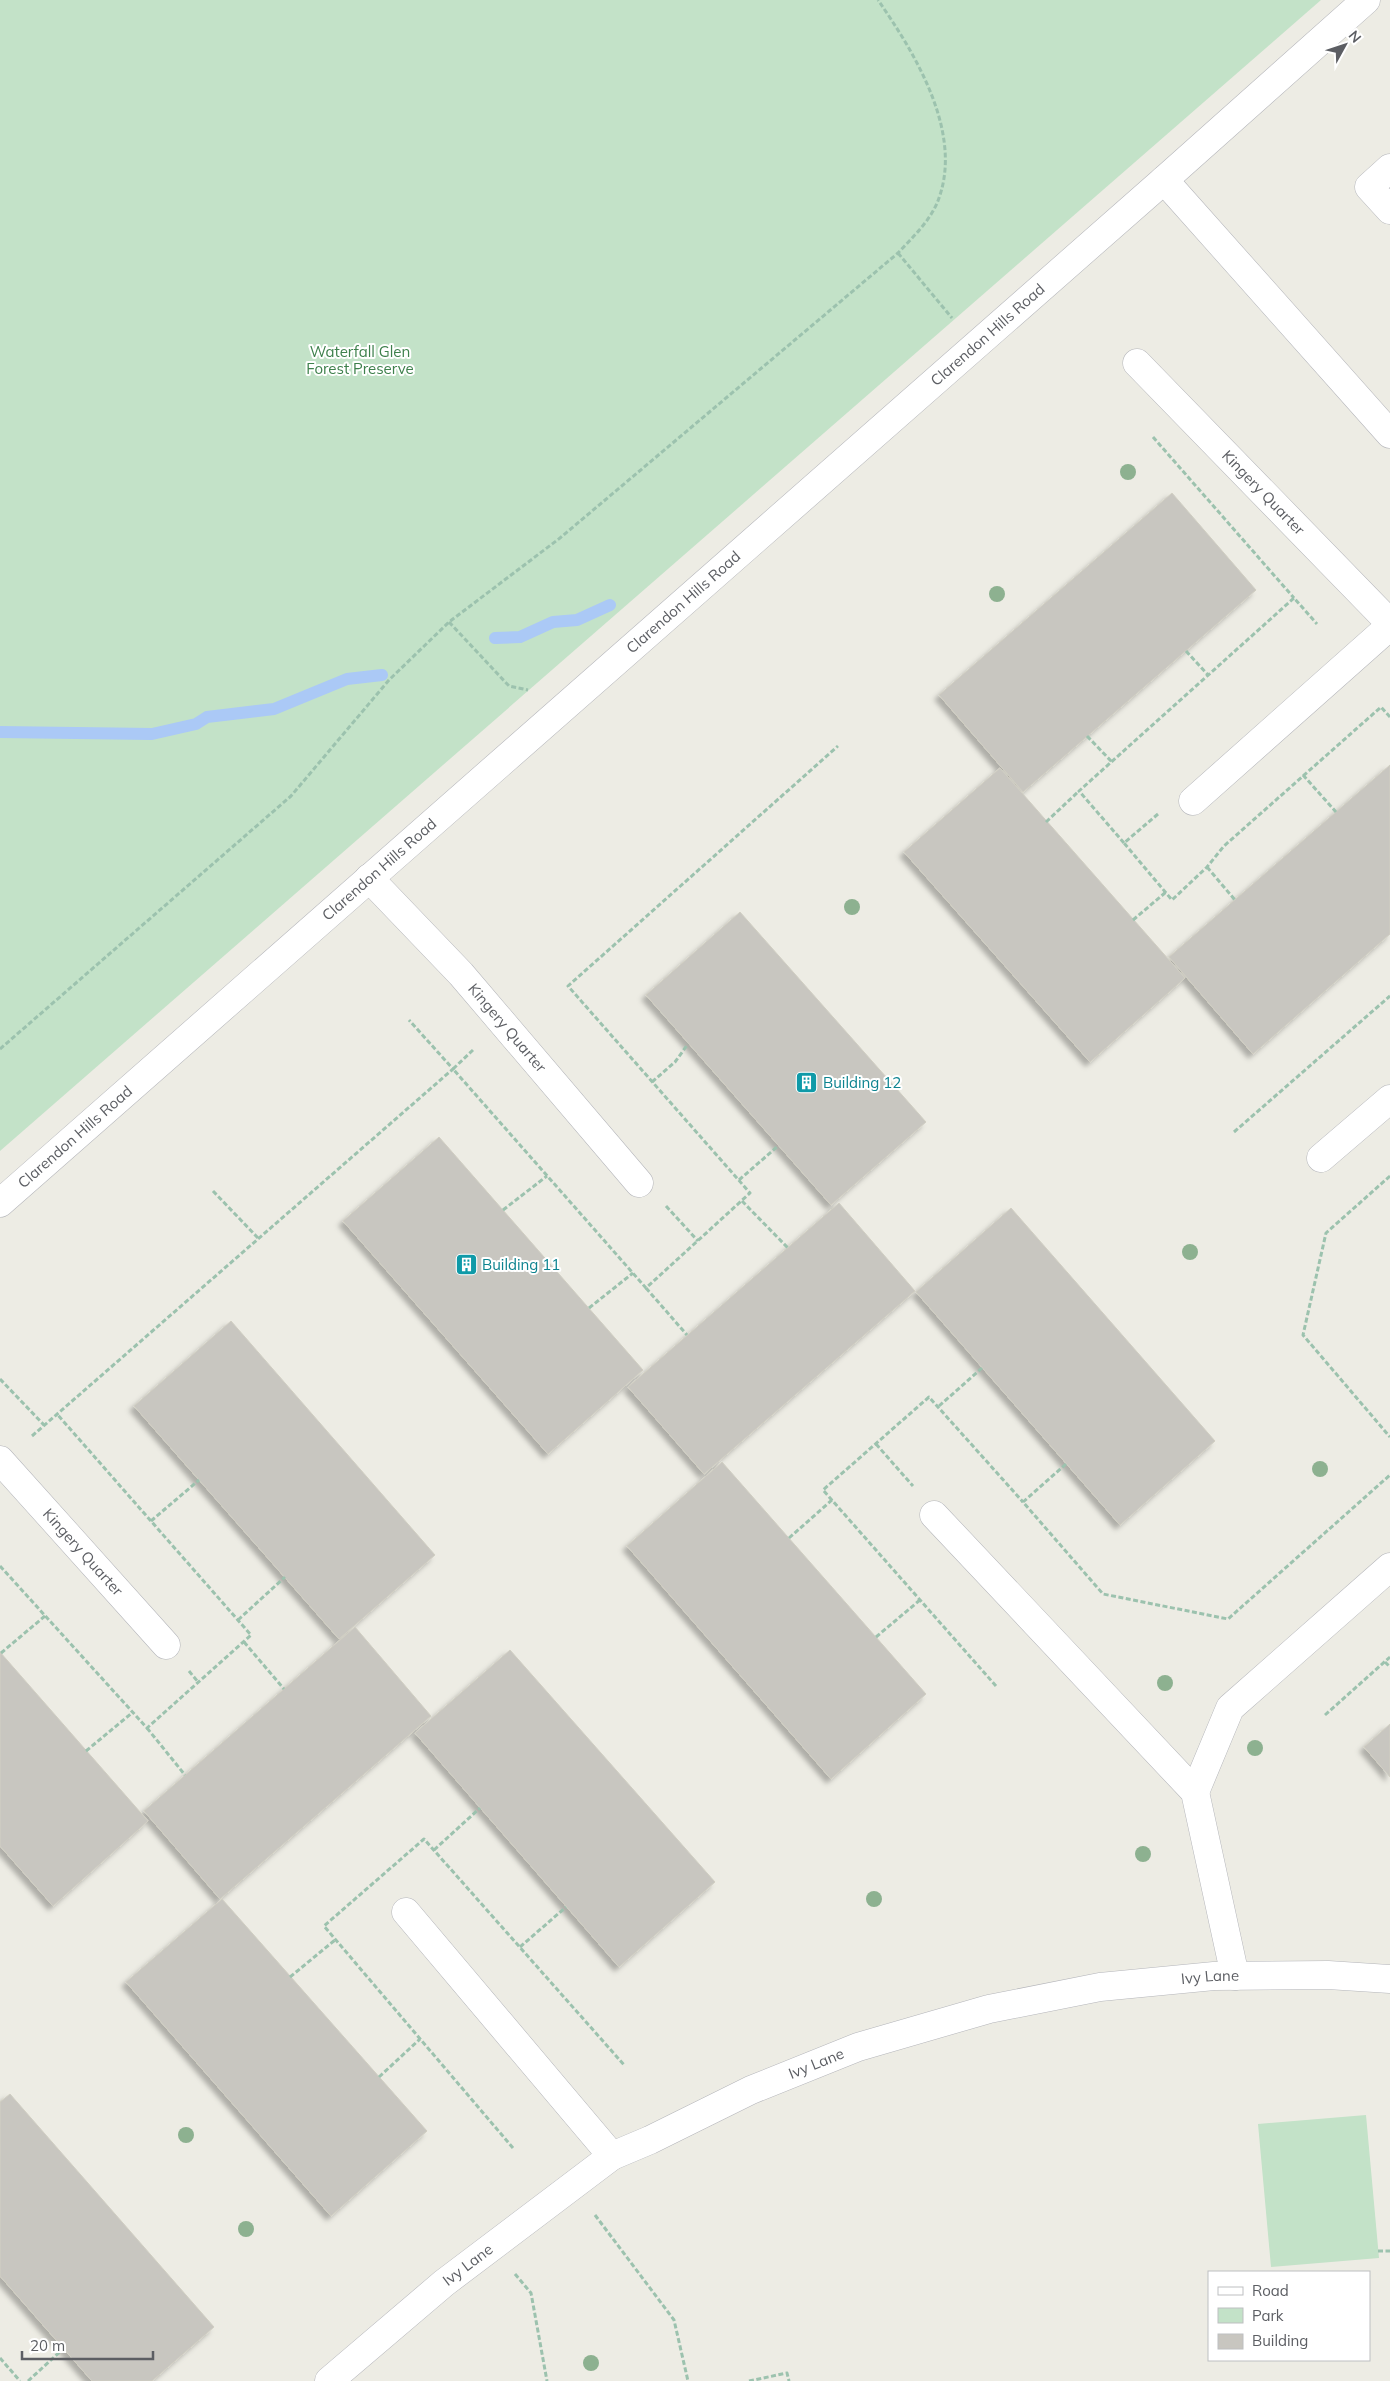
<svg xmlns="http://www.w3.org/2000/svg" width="1390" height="2381" font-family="Mulish,sans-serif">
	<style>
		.green { fill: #c3e2c8 }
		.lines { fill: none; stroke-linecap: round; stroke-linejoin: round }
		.stream { stroke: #abc9f6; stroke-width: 12 }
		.building { fill: #c8c6c0; stroke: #d1cfc3; filter: url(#shadow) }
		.minor-casing { stroke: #b4b5ba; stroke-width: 29 }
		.path { stroke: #9cc2ae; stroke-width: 3; stroke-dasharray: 5 2.5; stroke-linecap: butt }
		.minor { stroke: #fff; stroke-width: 28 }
		.tree { fill: #8db190 }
		.labels { text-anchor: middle; stroke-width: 4; stroke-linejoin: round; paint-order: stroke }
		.street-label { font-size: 15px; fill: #5c5e63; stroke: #fff }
		.park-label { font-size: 15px; fill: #3e804c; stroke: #fff }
		.culture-label { font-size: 15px; fill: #0d838f; stroke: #fff; text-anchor: start }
	</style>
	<defs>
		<filter id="shadow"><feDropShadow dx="-4.5" dy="4.5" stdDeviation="2.5" flood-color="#0004"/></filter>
	</defs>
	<rect width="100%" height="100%" fill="#edece4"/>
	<!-- green -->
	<g class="green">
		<path d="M 0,0 L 1321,0 L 0,1151 Z"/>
		<path d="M 1366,2115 L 1379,2258 L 1271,2267 L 1258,2124 Z"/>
	</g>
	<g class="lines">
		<!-- stream -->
		<g class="stream">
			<path d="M 495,638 L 520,637 L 553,622 L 577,620 L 610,605"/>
			<path d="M 0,732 L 152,734 L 196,724 L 207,717 L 274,709 L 347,679 L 382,675"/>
		</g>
	</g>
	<!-- building -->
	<g class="building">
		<path d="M 1172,493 L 1256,590 L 1023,792 L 939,695 Z"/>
		<path d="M 1390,765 L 1390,934 L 1253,1054 L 1169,957 Z"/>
		<path d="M 1000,768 L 1185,978 L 1090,1062 L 904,852 Z"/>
		<path d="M 740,912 L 926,1122 L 831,1205 L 646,995 Z"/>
		<path d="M 439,1137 L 643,1370 L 548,1454 L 343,1221 Z"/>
		<path d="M 839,1203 L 915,1291 L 704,1474 L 628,1387 Z"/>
		<path d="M 1011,1208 L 1215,1441 L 1120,1525 L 916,1292 Z"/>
		<path d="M 231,1321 L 435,1555 L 339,1639 L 134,1406 Z"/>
		<path d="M 722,1462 L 926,1694 L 831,1779 L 627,1546 Z"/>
		<path d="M 355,1627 L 431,1716 L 220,1899 L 144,1811 Z"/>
		<path d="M 510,1650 L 715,1882 L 619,1967 L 415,1733 Z"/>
		<path d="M 0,1652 L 148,1821 L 53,1906 L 0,1846 Z"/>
		<path d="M 1390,1724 L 1390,1777 L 1364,1747 Z"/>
		<path d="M 222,1899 L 427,2131 L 331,2216 L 126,1982 Z"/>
		<path d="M 10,2094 L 214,2327 L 152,2381 L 92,2381 L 0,2276 L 0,2102 Z"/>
	</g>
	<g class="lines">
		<defs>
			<g id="minor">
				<path d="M 1390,168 L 1369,187 L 1390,210"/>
				<path d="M 1164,180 L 1390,434"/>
				<path id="s1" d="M 1137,363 L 1390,623"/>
				<path d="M 1193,801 L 1390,626"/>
				<path id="s2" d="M 369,878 L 461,974 L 639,1183"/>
				<path d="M 1321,1158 L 1390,1099"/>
				<path id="s3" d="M 0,1203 L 1164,180 L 1366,0"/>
				<path id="s4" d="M 0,1460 L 166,1645"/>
				<path d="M 934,1515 L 1195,1792 L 1235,1976"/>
				<path d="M 1195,1792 L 1230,1708 L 1390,1567"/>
				<path d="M 406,1912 L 612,2156"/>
				<path id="s5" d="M 329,2381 L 444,2283 L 612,2156 L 650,2140 L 751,2090 L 858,2047 L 989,2009 L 1100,1987 L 1214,1976 L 1328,1975 L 1390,1979"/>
			</g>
		</defs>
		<!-- minor casing -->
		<use href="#minor" class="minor-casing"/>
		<!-- path -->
		<g class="path">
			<path d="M 898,253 L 952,318"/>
			<path d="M 1153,437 L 1294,598"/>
			<path d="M 449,622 L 509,686 L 528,690"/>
			<path d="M 1186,651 L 1208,675"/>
			<path d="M 1087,736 L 1112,762"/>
			<path d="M 1303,775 L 1336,812"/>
			<path d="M 1158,814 L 1124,843 L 1172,900 L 1207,867 L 1224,846 L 1381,707 L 1390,717"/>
			<path d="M 1046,822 L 1079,791"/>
			<path d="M 1124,843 L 1079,791 L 1294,598 L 1317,624"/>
			<path d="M 1207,867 L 1235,900"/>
			<path d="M 1133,920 L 1166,892"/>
			<path d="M 0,1049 L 291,796 L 389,680 L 449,622 L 560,538 L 898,253 C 913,237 932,219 939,198 C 963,131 914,52 878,0"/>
			<path d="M 473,1050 L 453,1069 L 646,1288 L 750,1193 L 568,986 L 838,746"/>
			<path d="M 652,1082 L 675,1062 L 688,1044"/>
			<path d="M 1234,1132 L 1390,996"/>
			<path d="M 1390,1176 L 1326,1233 L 1303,1335 L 1390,1437"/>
			<path d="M 739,1180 L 778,1146"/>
			<path d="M 213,1191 L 258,1238"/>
			<path d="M 742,1201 L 788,1248"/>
			<path d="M 666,1206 L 698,1241"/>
			<path d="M 503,1210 L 547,1176"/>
			<path d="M 646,1288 L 687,1335"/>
			<path d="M 589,1308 L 633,1273"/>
			<path d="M 0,1379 L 44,1425"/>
			<path d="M 939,1406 L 982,1368"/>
			<path d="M 32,1436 L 453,1069 L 409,1020"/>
			<path d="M 876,1444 L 913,1486"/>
			<path d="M 1066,1464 L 1023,1502 L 1103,1594 L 1228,1619 L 1390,1475"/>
			<path d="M 151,1521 L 199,1480"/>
			<path d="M 789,1538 L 832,1500"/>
			<path d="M 0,1566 L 147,1728 L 251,1635 L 57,1414"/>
			<path d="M 238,1620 L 285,1577"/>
			<path d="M 876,1637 L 920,1600"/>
			<path d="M 244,1642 L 284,1689"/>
			<path d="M 1,1653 L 45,1616"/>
			<path d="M 1385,1662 L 1390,1667"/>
			<path d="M 189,1671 L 198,1682"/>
			<path d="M 996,1686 L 823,1490 L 929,1397 L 1023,1502"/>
			<path d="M 1325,1715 L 1390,1657"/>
			<path d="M 147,1728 L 185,1775"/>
			<path d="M 86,1751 L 133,1712"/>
			<path d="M 434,1850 L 480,1808"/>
			<path d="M 520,1947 L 566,1907"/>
			<path d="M 290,1977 L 335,1940"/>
			<path d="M 379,2077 L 420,2039"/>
			<path d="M 513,2148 L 324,1926 L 424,1839 L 625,2066"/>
			<path d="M 595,2215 L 674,2320 L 688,2381"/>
			<path d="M 1378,2251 L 1390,2251"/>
			<path d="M 515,2274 L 531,2293 L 547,2381"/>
			<path d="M 0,2358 L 20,2381"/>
			<path d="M 28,2381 L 63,2349"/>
			<path d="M 749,2381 L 787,2373 L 789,2381"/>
		</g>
		<!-- minor -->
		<use href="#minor" class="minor"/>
	</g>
	<!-- trees -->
	<g class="tree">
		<circle cx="1128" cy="472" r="8"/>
		<circle cx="997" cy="594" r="8"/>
		<circle cx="852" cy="907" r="8"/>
		<circle cx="1190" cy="1252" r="8"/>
		<circle cx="1320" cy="1469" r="8"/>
		<circle cx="1165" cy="1683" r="8"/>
		<circle cx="1255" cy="1748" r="8"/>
		<circle cx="1143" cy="1854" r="8"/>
		<circle cx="874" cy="1899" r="8"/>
		<circle cx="186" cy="2135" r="8"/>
		<circle cx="246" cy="2229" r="8"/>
		<circle cx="591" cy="2363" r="8"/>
	</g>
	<!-- icons -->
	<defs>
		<symbol id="building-square" viewBox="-11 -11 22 22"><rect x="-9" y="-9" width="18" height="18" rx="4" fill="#0f9aa8" stroke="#fff"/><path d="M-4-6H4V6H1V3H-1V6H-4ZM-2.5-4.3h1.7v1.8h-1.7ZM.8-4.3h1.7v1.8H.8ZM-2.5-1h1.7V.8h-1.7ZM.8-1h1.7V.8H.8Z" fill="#fff"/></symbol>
	</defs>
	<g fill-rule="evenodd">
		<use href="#building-square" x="794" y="1070" width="25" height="25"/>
		<use href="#building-square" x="454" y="1252" width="25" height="25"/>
	</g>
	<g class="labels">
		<!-- street labels -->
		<g class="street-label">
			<text dy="5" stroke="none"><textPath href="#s3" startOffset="1315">Clarendon Hills Road</textPath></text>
			<text dy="5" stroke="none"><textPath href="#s1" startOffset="181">Kingery Quarter</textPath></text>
			<text dy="5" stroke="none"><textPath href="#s3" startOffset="910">Clarendon Hills Road</textPath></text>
			<text dy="5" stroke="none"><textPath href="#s3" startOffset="505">Clarendon Hills Road</textPath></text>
			<text dy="5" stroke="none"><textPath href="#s2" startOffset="204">Kingery Quarter</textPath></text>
			<text dy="5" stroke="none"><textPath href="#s3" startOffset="100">Clarendon Hills Road</textPath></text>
			<text dy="5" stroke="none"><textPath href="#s4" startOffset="124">Kingery Quarter</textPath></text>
			<text dy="5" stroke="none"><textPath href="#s5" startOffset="991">Ivy Lane</textPath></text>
			<text dy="5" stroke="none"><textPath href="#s5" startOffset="586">Ivy Lane</textPath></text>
			<text dy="5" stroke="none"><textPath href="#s5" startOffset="181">Ivy Lane</textPath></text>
		</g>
		<!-- park labels -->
		<g class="park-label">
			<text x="360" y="357">Waterfall Glen<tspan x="360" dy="17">Forest Preserve</tspan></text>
		</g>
		<!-- culture labels -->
		<g class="culture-label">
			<text x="823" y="1088">Building 12</text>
			<text x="482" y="1270">Building 11</text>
		</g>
	</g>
	<!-- legend -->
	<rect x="1208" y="2271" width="162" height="90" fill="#ffffff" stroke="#bebfc1"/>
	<rect x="1218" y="2287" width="25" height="8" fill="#ffffff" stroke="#bebfc1"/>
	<text x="1252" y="2296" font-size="15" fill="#5c5e63">Road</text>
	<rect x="1218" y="2308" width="25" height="15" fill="#c3e2c8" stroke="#bebfc1"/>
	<text x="1252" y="2321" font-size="15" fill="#5c5e63">Park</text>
	<rect x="1218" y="2334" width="25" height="15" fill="#c8c6c0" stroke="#bebfc1"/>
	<text x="1252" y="2346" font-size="15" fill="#5c5e63">Building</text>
	<!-- north arrow -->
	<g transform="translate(1345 45) rotate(50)" stroke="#ffffff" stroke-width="4" paint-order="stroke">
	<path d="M0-4L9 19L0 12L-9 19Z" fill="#5c5e63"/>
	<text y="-8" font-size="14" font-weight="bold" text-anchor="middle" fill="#5c5e63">N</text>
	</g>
	<!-- scale -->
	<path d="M22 2351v8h131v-8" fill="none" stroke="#5c5e63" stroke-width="2.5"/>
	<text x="30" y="2351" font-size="15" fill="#5c5e63" stroke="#ffffff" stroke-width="4" paint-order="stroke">20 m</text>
</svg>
